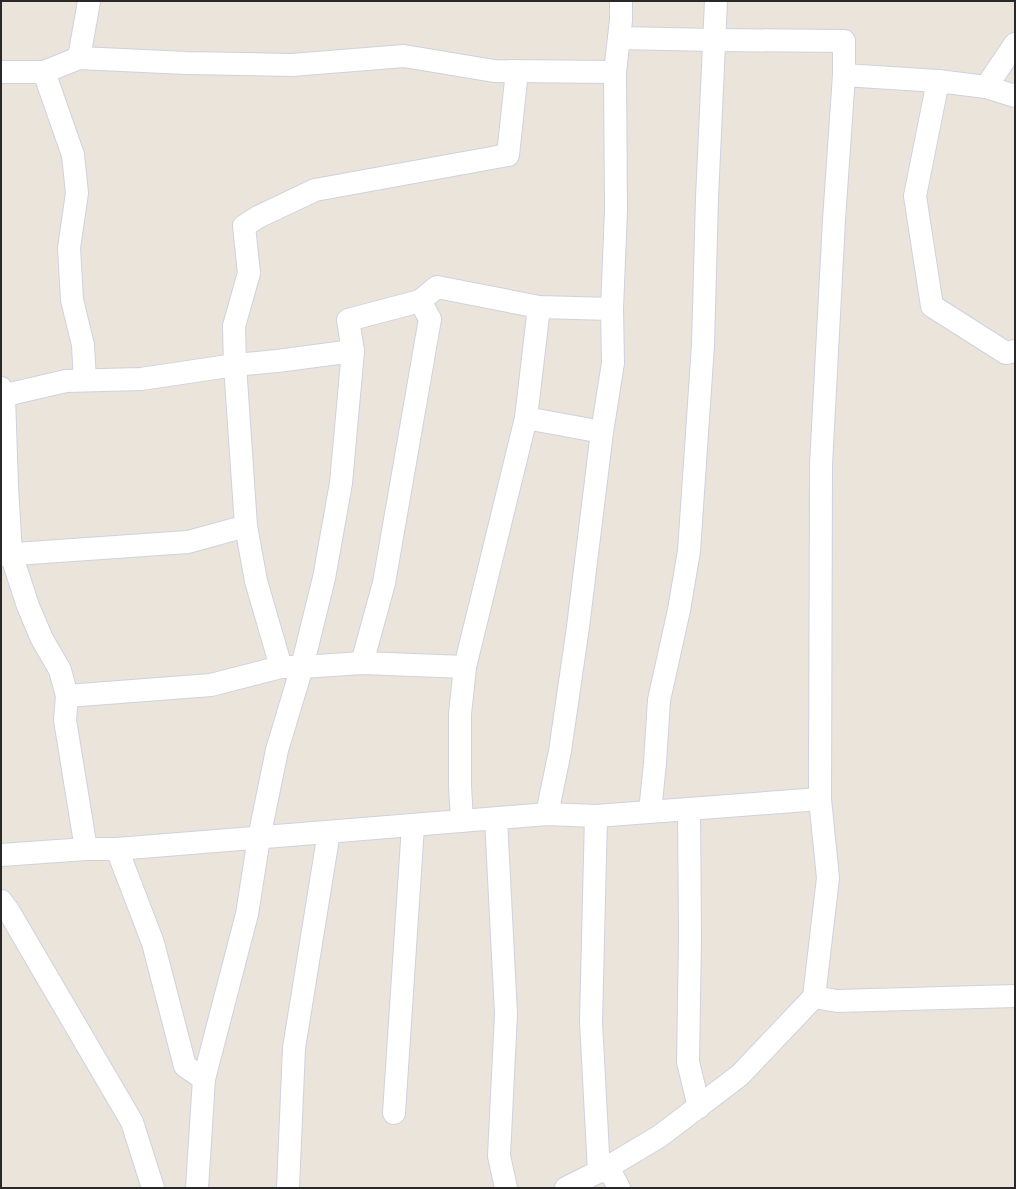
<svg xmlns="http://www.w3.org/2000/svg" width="1016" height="1189" font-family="Karla,sans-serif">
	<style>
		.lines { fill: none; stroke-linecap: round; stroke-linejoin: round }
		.minor-casing { stroke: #d0d1e0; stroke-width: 24 }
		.minor { stroke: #fff; stroke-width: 22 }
	</style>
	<rect width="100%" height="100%" fill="#eae4da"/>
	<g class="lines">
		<defs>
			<g id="minor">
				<path d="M 619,38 L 714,40 L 844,41 L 844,75"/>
				<path d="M 79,58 L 89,1"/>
				<path d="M 1,72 L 44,72 L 79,58 L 186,63 L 292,65 L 404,56 L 494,71 L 615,72"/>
				<path d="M 44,72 L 73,155 L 77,193 L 69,248 L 72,300 L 83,345 L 85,380"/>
				<path d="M 986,87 L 1015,44"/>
				<path d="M 1015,96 L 986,87 L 938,81 L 915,196 L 932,306 L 1006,353 L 1015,351"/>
				<path d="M 420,301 L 437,287 L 539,307 L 612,309"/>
				<path d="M 353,351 L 348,320 L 420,301 L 430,319 L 384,583 L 362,663"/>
				<path d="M 1,388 L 4,395 L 7,487 L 11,554 L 28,606 L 42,639 L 60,670 L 67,696 L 65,720 L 86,849"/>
				<path d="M 1,396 L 66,381 L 141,379 L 235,365 L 277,361 L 353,351 L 341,483 L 324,578 L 302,667 L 277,750 L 259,838 L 247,914 L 204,1079 L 197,1188"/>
				<path d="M 526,418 L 602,432"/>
				<path d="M 1,555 L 188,542 L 246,526"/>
				<path d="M 281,667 L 256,581 L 246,526 L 235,365 L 234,326 L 249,273 L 244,226 L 258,217 L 315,190 L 508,155 L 517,71"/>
				<path d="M 67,696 L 211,685 L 281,667 L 302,667 L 362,663 L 465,667"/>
				<path d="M 689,809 L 690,937 L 688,1062 L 699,1107"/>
				<path d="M 650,812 L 655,763 L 659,700 L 679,610 L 689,551 L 703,345 L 707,198 L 716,1"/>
				<path d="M 547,814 L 560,751 L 578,627 L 602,432 L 613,363 L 612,309 L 616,210 L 615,72 L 621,20 L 621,1"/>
				<path d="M 596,816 L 591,1022 L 599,1172"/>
				<path d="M 496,819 L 506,1014 L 499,1156 L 506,1188"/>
				<path d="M 462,821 L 460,786 L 460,714 L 465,667 L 526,418 L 539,307"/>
				<path d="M 117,849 L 153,943 L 185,1066 L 204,1079"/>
				<path d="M 1,855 L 86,849 L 117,849 L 547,814 L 596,816 L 820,799"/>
				<path d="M 1,901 L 8,910 L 132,1122 L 153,1188"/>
				<path d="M 814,997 L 837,1001 L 1015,996"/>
				<path d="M 394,1113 L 413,826"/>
				<path d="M 608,1167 L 619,1188"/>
				<path d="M 288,1188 L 294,1048 L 329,832"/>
				<path d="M 566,1188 L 608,1167 L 660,1136 L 740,1075 L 814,997 L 828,878 L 820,799 L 821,465 L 834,220 L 844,75 L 938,81"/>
			</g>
		</defs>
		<!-- minor casing -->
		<use href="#minor" class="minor-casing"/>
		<!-- minor -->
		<use href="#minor" class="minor"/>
	</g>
	<!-- border -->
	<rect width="1016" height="1189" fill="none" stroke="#282828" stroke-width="4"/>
</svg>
